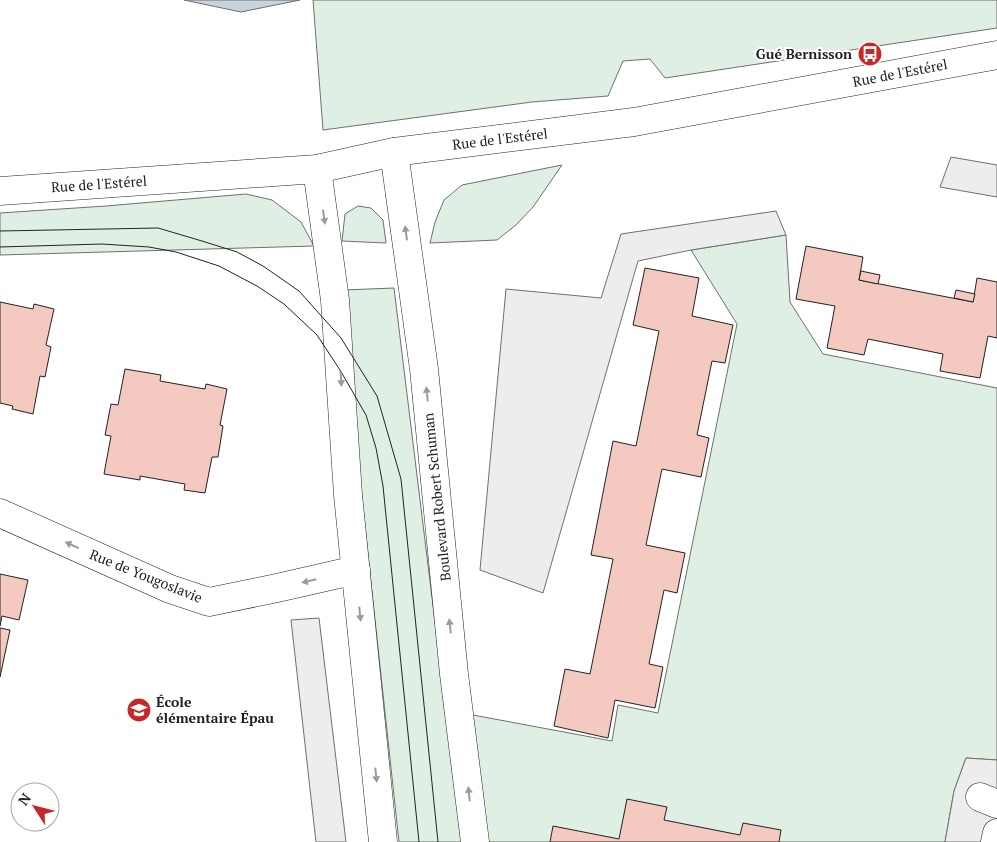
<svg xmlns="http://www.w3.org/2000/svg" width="997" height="842" font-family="'PT Serif',serif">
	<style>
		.green { fill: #e0efe3; stroke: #6f6f6f }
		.parking { fill: #ededed; stroke: #6f6f6f }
		.water { fill: #c7d3dd; stroke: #6f6f6f }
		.building { fill: #f3c9c0; stroke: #222 }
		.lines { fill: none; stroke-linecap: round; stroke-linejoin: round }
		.minor-casing { stroke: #222; stroke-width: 29 }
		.tertiary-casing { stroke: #222; stroke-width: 29 }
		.minor { stroke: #fff; stroke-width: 28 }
		.tertiary { stroke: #fff; stroke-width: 28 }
		.tram { stroke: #222; stroke-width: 1 }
		.oneway { fill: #9c9c9c }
		.labels { text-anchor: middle; stroke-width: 4; stroke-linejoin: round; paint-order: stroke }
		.poi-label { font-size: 14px; font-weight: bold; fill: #222; stroke: #fff; text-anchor: end }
		.street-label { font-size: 14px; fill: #222; stroke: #fff }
	</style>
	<rect width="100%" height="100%" fill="#fff"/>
	<!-- green -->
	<g class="green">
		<path d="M 313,0 L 997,0 L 997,28 L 665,78 L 650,59 L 623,61 L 608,96 L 532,102 L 323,130 Z"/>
		<path d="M 562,165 L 533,207 L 516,225 L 497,240 L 430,243 L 435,222 L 444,200 L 462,185 Z"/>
		<path d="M 246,194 L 272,200 L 301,222 L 314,246 L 0,255 L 0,213 L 106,206 Z"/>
		<path d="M 358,206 L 371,208 L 383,220 L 386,243 L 342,241 L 345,214 Z"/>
		<path d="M 786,235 L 790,302 L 823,354 L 997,388 L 997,760 L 966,758 L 954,791 L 945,842 L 483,842 L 473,715 L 612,741 L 618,705 L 658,713 L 737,324 L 691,250 Z"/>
		<path d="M 394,288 L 462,842 L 399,842 L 354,425 L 344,290 Z"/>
	</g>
	<!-- parking -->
	<g class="parking">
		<path d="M 951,157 L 997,165 L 997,197 L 940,187 Z"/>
		<path d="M 776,211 L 786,235 L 691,250 L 638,261 L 543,593 L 480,570 L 506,289 L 601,298 L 621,234 Z"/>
		<path d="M 319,618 L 346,842 L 316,842 L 291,620 Z"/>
		<path d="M 966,758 L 997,760 L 997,842 L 945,842 L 954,791 Z"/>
	</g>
	<!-- water -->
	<path class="water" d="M 184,0 L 300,0 L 241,12 Z"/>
	<!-- building -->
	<g class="building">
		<path d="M 806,246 L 863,257 L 859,280 L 973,302 L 977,278 L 997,282 L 997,338 L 988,336 L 980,378 L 940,371 L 943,354 L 868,339 L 864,355 L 827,348 L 835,306 L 796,299 Z"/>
		<path d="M 645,268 L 699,278 L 692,316 L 733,325 L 725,363 L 712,361 L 697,435 L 709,438 L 701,477 L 662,469 L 646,545 L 685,553 L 677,593 L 664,590 L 649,664 L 663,667 L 655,708 L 615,700 L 608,738 L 554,726 L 565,669 L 590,674 L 613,559 L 591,555 L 613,441 L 636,446 L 659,331 L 633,325 Z"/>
		<path d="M 861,271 L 880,275 L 878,284 L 859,280 Z"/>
		<path d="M 956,290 L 975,294 L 973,302 L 954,298 Z"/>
		<path d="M 0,302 L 33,309 L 34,304 L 54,309 L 46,345 L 51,347 L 45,377 L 40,376 L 33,414 L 12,409 L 13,406 L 0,403 Z"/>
		<path d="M 125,369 L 161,375 L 160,381 L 205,389 L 206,384 L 227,389 L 220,425 L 223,426 L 218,457 L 212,457 L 205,493 L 184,490 L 185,484 L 140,476 L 140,480 L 104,474 L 111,436 L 105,435 L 111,404 L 118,405 Z"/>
		<path d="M 0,574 L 28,580 L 19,620 L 2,616 L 0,626 Z"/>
		<path d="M 0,628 L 10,630 L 0,677 Z"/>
		<path d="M 627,799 L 667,807 L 664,820 L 740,835 L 743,823 L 781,830 L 779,842 L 550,842 L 553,826 L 619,839 Z"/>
	</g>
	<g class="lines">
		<defs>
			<g id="minor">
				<path d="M 0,513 L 170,589 L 209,602 L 277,588 L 356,570"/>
				<path d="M 980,797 L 997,804"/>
				<path d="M 995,842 L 997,833"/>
			</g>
			<g id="tertiary">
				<path d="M 394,152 L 424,369 L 454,674 L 475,842"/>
				<path d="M 317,169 L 335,300 L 348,495 L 383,842"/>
				<path d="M 0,191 L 317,169 L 394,152 L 634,122 L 997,55"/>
			</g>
		</defs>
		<!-- minor casing -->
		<use href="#minor" class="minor-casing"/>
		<!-- tertiary casing -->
		<use href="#tertiary" class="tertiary-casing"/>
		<!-- minor -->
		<use href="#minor" class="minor"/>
		<!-- tertiary -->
		<use href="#tertiary" class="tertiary"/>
		<!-- tram -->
		<g class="tram">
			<path d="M 0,231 L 158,228 L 202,241 L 237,252 L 263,266 L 299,291 L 341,338 L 377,396 L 401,479 L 438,842"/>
			<path d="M 0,247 L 102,244 L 149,247 L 176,252 L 219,266 L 257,286 L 284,304 L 317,335 L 340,370 L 366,415 L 376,448 L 383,486 L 419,842"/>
		</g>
	</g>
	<!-- one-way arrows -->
	<defs><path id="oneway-solid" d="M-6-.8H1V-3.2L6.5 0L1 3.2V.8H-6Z" transform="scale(1.25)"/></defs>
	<g class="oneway">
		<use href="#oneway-solid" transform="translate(324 217) rotate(82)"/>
		<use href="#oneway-solid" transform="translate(406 233) rotate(-98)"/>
		<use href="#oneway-solid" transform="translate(341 379) rotate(86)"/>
		<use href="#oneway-solid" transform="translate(427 394) rotate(-96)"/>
		<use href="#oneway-solid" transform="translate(72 545) rotate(-156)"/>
		<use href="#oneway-solid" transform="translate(309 581) rotate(167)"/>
		<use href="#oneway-solid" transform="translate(360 614) rotate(84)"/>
		<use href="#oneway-solid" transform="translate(450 626) rotate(-96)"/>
		<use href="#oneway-solid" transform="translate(376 775) rotate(84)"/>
		<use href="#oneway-solid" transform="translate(469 794) rotate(-96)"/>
	</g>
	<!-- icons -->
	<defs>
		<symbol id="bus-disc" viewBox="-11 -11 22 22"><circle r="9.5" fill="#c62828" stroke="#fff"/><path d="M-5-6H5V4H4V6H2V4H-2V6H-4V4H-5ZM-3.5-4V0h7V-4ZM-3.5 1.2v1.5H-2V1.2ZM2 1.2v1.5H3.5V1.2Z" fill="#fff"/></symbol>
		<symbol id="school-disc" viewBox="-11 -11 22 22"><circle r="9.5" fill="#c62828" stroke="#fff"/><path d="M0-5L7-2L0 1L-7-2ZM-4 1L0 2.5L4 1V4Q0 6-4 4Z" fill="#fff"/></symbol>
	</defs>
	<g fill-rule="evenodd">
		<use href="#bus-disc" x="856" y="40" width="28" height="28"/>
		<use href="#school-disc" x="125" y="696" width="28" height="28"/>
	</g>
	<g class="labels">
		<!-- poi labels -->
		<g class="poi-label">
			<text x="852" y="59">Gué Bernisson</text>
			<text x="156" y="707" text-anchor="start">École<tspan x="156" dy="16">élémentaire Épau</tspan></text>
		</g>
		<!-- street labels -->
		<g class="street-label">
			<text transform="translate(900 73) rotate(-11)" y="5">Rue de l'Estérel</text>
			<text transform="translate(500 139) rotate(-7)" y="5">Rue de l'Estérel</text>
			<text transform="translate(99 184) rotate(-4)" y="5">Rue de l'Estérel</text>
			<text transform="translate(437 497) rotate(-96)" y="5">Boulevard Robert Schuman</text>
			<text transform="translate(146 576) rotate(22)" y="5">Rue de Yougoslavie</text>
		</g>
	</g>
	<!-- north arrow -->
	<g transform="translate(35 807) rotate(306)"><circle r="24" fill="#ffffff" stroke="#a7a7a7"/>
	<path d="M0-4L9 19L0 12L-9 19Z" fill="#c62828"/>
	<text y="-8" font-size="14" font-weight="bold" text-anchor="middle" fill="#222222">N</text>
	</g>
</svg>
